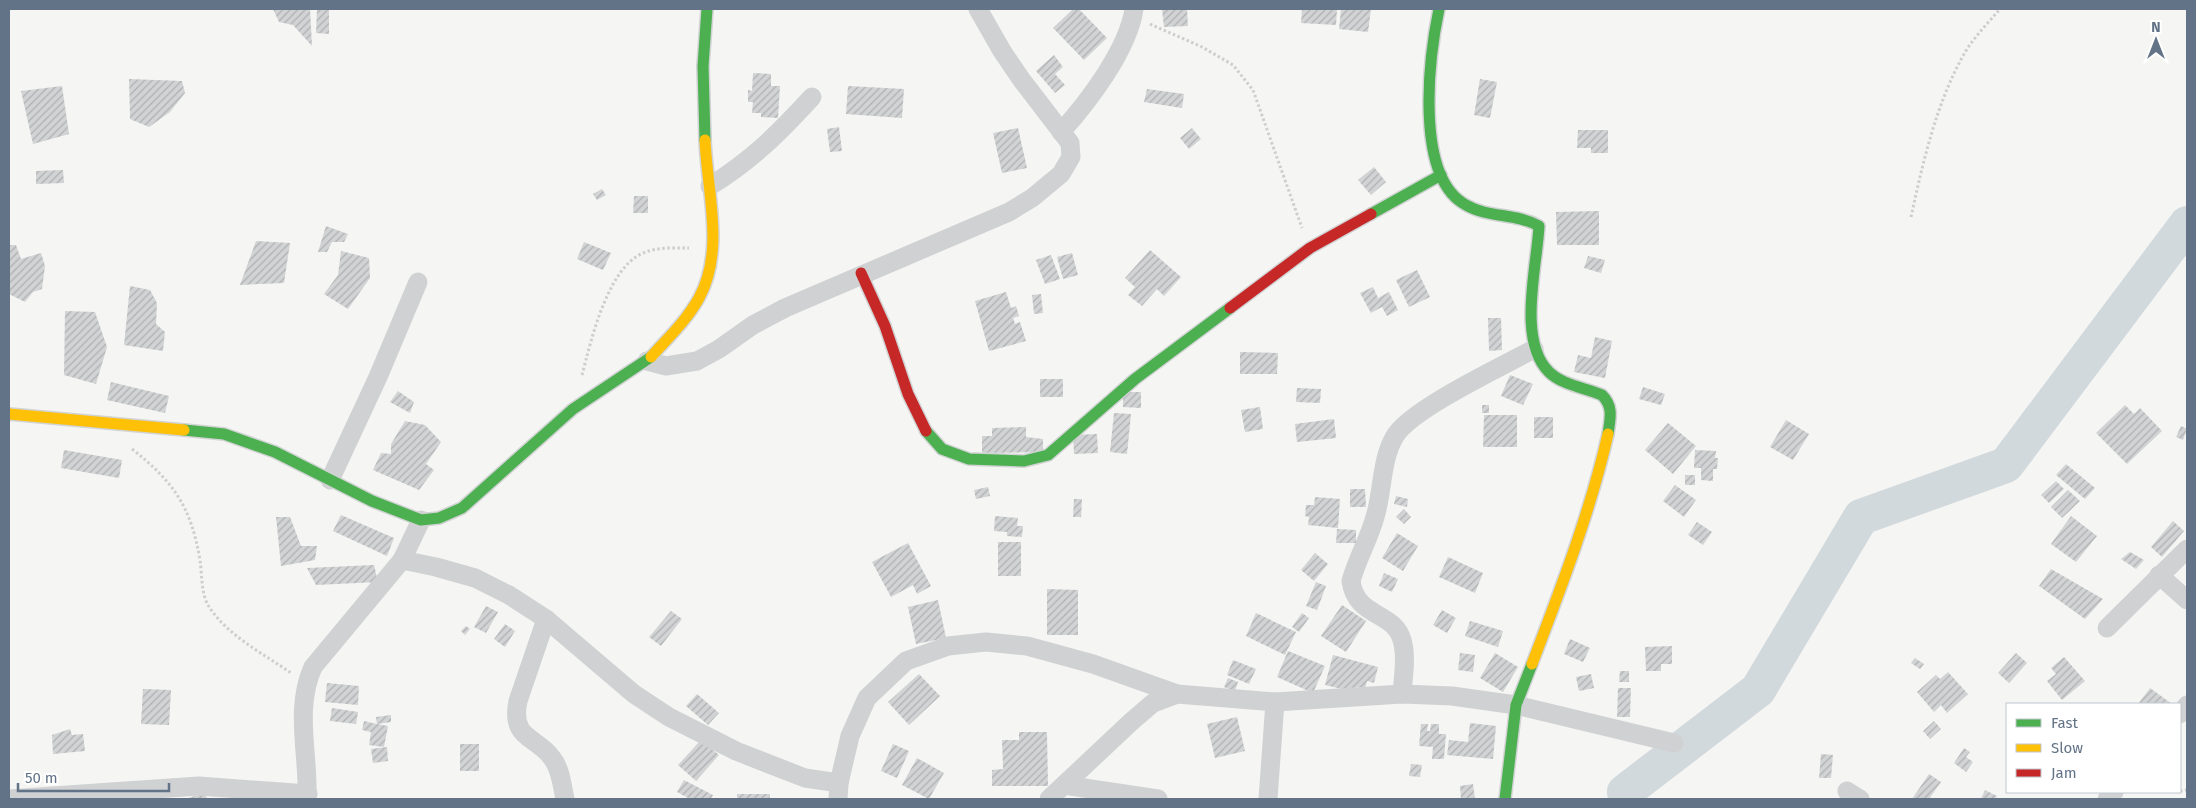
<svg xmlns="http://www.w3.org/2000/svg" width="2196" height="808" font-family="'Fira Sans',sans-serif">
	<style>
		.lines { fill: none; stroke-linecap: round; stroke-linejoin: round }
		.river { stroke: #d2d9dd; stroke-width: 36 }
		.building { fill: url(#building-hatch) }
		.fast-casing { stroke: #d1d3d4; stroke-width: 14 }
		.slow-casing { stroke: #d1d3d4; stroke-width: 14 }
		.jam-casing { stroke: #d1d3d4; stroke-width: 14 }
		.path { stroke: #cecece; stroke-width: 3; stroke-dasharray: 2.5 2.5; stroke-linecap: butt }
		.street { stroke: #d0d1d2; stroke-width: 19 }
		.fast { stroke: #4caf50; stroke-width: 11 }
		.slow { stroke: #ffc107; stroke-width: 11 }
		.jam { stroke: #c62828; stroke-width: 11 }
	</style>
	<defs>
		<pattern id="building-hatch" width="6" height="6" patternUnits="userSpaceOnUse" patternTransform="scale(1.25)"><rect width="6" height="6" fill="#d2d3d4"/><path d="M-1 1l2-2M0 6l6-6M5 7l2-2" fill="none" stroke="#aeb0b2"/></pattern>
	</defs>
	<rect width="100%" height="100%" fill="#f5f5f3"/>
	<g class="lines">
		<!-- river -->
		<path class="river" d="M 1626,799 L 1625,792 L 1758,690 L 1861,517 L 2006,465 L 2187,224"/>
	</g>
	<!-- building -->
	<g class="building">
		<path d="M 273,9 L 310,9 L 312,46 L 293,25 L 279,22 Z"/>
		<path d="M 317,9 L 329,9 L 329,34 L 316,33 Z"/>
		<path d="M 1073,9 L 1079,9 L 1107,38 L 1084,60 L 1053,28 Z"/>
		<path d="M 1162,9 L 1187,9 L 1188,26 L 1164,27 Z"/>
		<path d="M 1302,9 L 1337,9 L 1336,25 L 1301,23 Z"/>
		<path d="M 1341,9 L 1371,9 L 1368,32 L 1339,29 Z"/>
		<path d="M 1054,55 L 1063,67 L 1055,74 L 1065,85 L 1055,93 L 1036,71 Z"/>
		<path d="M 753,73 L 771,74 L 771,86 L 780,86 L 778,118 L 761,117 L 761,113 L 752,113 L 753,102 L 748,102 L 748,90 L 752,91 Z"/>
		<path d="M 129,79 L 182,81 L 185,93 L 170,112 L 149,127 L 130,119 Z"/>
		<path d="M 1480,79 L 1497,82 L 1490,118 L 1474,115 Z"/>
		<path d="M 62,86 L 69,134 L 33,144 L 21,91 Z"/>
		<path d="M 848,86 L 904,89 L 902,118 L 846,114 Z"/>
		<path d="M 1147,89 L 1184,94 L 1182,108 L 1144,102 Z"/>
		<path d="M 839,127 L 842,151 L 830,152 L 827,129 Z"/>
		<path d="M 1018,128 L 1027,168 L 1002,173 L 993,133 Z"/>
		<path d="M 1192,128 L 1201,139 L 1189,149 L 1180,138 Z"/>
		<path d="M 1578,130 L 1608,130 L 1608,153 L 1591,153 L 1591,148 L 1577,148 Z"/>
		<path d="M 1374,167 L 1386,182 L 1371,195 L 1358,180 Z"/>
		<path d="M 63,170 L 64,183 L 36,184 L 36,171 Z"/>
		<path d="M 602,189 L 606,195 L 597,200 L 593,194 Z"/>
		<path d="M 634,196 L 648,196 L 648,213 L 633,213 Z"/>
		<path d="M 1599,211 L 1599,245 L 1557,245 L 1556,212 Z"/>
		<path d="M 326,226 L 348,234 L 344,242 L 332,242 L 327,252 L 318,252 Z"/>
		<path d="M 256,241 L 290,243 L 284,283 L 240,285 Z"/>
		<path d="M 584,242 L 611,253 L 603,270 L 577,259 Z"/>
		<path d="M 9,245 L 16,245 L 21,259 L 41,253 L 45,266 L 42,289 L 33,292 L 25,302 L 9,294 Z"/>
		<path d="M 1150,250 L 1181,277 L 1164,296 L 1157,289 L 1142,306 L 1128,295 L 1135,287 L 1125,278 Z"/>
		<path d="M 341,251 L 369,258 L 370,278 L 348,309 L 324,294 L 338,275 Z"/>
		<path d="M 1072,253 L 1078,275 L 1063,279 L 1057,257 Z"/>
		<path d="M 1051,255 L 1060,279 L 1045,284 L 1036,260 Z"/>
		<path d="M 1588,256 L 1605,260 L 1601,273 L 1584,268 Z"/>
		<path d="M 1417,270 L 1430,297 L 1409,307 L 1396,280 Z"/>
		<path d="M 130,286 L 150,290 L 157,303 L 156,324 L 165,332 L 163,351 L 124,345 Z"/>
		<path d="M 1373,287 L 1378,298 L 1389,292 L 1398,310 L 1387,316 L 1382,307 L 1371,313 L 1360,293 Z"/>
		<path d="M 1006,292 L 1011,308 L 1016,306 L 1019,316 L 1013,318 L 1015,324 L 1020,322 L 1026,341 L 989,351 L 975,301 Z"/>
		<path d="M 1041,294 L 1043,313 L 1034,314 L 1032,295 Z"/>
		<path d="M 65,311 L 95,312 L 107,347 L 96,384 L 64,375 Z"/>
		<path d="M 1488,318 L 1501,318 L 1502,350 L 1489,351 Z"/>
		<path d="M 1595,337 L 1612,341 L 1605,378 L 1574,372 L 1578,355 L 1591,358 Z"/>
		<path d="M 1240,352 L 1278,353 L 1277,374 L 1240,374 Z"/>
		<path d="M 1510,375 L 1533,384 L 1523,405 L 1501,396 Z"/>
		<rect x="1040" y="379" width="23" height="18"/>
		<path d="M 111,382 L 169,396 L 165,413 L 107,400 Z"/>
		<path d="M 1643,387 L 1665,394 L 1661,405 L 1639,399 Z"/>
		<path d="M 1297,388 L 1321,389 L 1320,403 L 1296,402 Z"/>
		<path d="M 398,391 L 414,402 L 410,413 L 390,402 Z"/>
		<path d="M 1123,392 L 1141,392 L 1141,408 L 1123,407 Z"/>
		<rect x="1482" y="405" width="7" height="8"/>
		<path d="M 2125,405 L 2134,414 L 2140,408 L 2162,431 L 2127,464 L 2096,433 Z"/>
		<path d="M 1260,407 L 1263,429 L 1245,432 L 1241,410 Z"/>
		<path d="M 1114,413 L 1131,414 L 1127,454 L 1110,452 Z"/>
		<path d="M 1484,415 L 1517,415 L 1517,447 L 1483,447 Z"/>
		<rect x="1534" y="417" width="19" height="21"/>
		<path d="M 1334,419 L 1336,438 L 1297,442 L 1295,424 Z"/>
		<path d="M 1786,420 L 1809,434 L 1793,460 L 1770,447 Z"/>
		<path d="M 405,421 L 425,425 L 441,442 L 426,464 L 434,470 L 419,490 L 373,470 L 381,453 L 391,454 L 391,444 Z"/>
		<path d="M 1668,423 L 1696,446 L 1673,474 L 1645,450 Z"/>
		<path d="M 2181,426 L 2187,429 L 2183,440 L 2176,437 Z"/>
		<path d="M 1026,427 L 1026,437 L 1043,439 L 1043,452 L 982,453 L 982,436 L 992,436 L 992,428 Z"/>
		<path d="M 1097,434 L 1098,453 L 1074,454 L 1073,435 Z"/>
		<path d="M 64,450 L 122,460 L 119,478 L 61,468 Z"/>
		<path d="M 1695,450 L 1716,451 L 1715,458 L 1718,458 L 1717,469 L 1713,469 L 1713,481 L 1701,480 L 1701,468 L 1694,468 Z"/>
		<path d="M 2066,464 L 2095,488 L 2085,499 L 2056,475 Z"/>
		<rect x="1685" y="475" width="10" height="10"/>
		<path d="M 2056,481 L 2064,489 L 2049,503 L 2041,495 Z"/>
		<path d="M 1675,485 L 1696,500 L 1684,517 L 1663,501 Z"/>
		<path d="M 988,487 L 990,496 L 976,499 L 974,490 Z"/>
		<path d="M 1350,489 L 1365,489 L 1366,507 L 1350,507 Z"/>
		<path d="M 2068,490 L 2080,501 L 2062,518 L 2051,507 Z"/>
		<path d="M 1396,496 L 1408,499 L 1407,507 L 1394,504 Z"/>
		<path d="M 1315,497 L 1340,499 L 1338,528 L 1308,525 L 1309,517 L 1305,516 L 1306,505 L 1314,505 Z"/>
		<path d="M 1074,499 L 1082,499 L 1081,517 L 1073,517 Z"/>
		<path d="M 1404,509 L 1411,517 L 1404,524 L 1396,517 Z"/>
		<path d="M 341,515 L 394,538 L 387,556 L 333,531 Z"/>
		<path d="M 995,516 L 1018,518 L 1017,526 L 1023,526 L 1022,537 L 1007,536 L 1007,532 L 994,531 Z"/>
		<path d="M 2071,516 L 2097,536 L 2076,562 L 2051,544 Z"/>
		<path d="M 276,517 L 290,517 L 301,546 L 317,546 L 315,560 L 281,566 Z"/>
		<path d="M 2173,521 L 2184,531 L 2162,557 L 2151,547 Z"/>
		<path d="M 1697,522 L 1712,532 L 1703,545 L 1688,535 Z"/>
		<path d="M 1337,529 L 1356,530 L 1356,543 L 1336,543 Z"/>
		<path d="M 1397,533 L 1418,546 L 1403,571 L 1382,558 Z"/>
		<rect x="998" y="542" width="23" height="34"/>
		<path d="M 908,543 L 931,586 L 917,594 L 913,585 L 891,597 L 872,562 Z"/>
		<path d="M 2130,552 L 2144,560 L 2136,569 L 2121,559 Z"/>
		<path d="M 1315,553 L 1328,564 L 1314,581 L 1301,570 Z"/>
		<path d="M 1448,557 L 1483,573 L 1475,593 L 1439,577 Z"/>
		<path d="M 374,565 L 378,582 L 316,585 L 307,568 Z"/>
		<path d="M 2051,569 L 2103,599 L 2085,619 L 2039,586 Z"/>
		<path d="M 1384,573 L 1398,579 L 1392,592 L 1379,586 Z"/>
		<path d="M 1316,582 L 1326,586 L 1317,610 L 1306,606 Z"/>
		<path d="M 1047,589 L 1078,590 L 1078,635 L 1047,635 Z"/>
		<path d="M 938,600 L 946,638 L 916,644 L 908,607 Z"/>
		<path d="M 1342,605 L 1366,621 L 1346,652 L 1321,636 Z"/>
		<path d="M 486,606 L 498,612 L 486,633 L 474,627 Z"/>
		<path d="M 1442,610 L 1456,618 L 1447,633 L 1433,625 Z"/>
		<path d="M 671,611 L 682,619 L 661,646 L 649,637 Z"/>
		<path d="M 1256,613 L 1296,632 L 1285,655 L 1246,636 Z"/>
		<path d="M 1302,613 L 1309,618 L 1299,632 L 1292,627 Z"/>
		<path d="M 1470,621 L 1503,631 L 1498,647 L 1465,636 Z"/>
		<path d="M 505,624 L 515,631 L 505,647 L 494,639 Z"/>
		<path d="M 466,626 L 470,629 L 465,635 L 461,631 Z"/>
		<path d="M 1570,639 L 1590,648 L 1583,662 L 1564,654 Z"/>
		<path d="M 1672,646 L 1672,664 L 1661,664 L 1661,671 L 1646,671 L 1645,647 Z"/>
		<path d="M 1288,651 L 1325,666 L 1313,693 L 1277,677 Z"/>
		<path d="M 1460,653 L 1475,655 L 1473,672 L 1458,670 Z"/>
		<path d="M 1495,653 L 1518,667 L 1503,692 L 1480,678 Z"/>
		<path d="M 2016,653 L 2027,663 L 2009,683 L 1998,673 Z"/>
		<path d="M 1333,655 L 1378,667 L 1374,683 L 1367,681 L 1365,689 L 1356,687 L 1355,692 L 1325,685 Z"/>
		<path d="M 2064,657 L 2085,681 L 2062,700 L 2047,681 L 2056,674 L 2051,668 Z"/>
		<path d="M 1915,658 L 1924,664 L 1920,669 L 1911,663 Z"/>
		<path d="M 1233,660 L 1256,669 L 1249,684 L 1227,675 Z"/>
		<path d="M 1620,671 L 1629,671 L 1629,682 L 1619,682 Z"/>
		<path d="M 1948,672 L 1968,694 L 1947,713 L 1941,705 L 1934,712 L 1917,692 L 1936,675 L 1940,679 Z"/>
		<path d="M 919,674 L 940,696 L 909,725 L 888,702 Z"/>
		<path d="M 1591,674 L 1594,688 L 1579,691 L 1576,677 Z"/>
		<path d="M 1228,678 L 1238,682 L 1235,691 L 1224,687 Z"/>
		<path d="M 327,683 L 359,686 L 358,705 L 325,702 Z"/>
		<path d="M 1618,688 L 1631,688 L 1630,717 L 1617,717 Z"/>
		<path d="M 2150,688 L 2172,704 L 2138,704 Z"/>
		<path d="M 143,689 L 171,690 L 169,725 L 141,724 Z"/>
		<path d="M 697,694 L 719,713 L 708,725 L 686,706 Z"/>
		<path d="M 332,708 L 358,712 L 356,724 L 330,721 Z"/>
		<path d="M 391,715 L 391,722 L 377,724 L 388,726 L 384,747 L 369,745 L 371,732 L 362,730 L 364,721 L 377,724 L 376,717 Z"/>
		<path d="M 1237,717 L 1245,751 L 1215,758 L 1207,724 Z"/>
		<path d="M 1934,721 L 1941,729 L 1930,739 L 1923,731 Z"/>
		<path d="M 1470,723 L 1496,726 L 1493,759 L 1447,755 L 1449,740 L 1468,742 Z"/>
		<path d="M 1421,724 L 1428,724 L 1427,731 L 1430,731 L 1431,724 L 1439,724 L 1439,734 L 1446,734 L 1444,759 L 1432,759 L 1433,747 L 1419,746 Z"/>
		<path d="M 70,729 L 72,735 L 83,734 L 85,751 L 53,754 L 52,735 Z"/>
		<path d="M 1019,732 L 1047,732 L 1048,786 L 992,786 L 992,770 L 1003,769 L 1002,740 L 1019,740 Z"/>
		<path d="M 701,740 L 719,755 L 696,781 L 678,765 Z"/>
		<rect x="460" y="744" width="19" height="27"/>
		<path d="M 893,744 L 909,751 L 897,778 L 881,771 Z"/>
		<path d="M 387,747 L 388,761 L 373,763 L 371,749 Z"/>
		<path d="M 1964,748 L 1970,752 L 1966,757 L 1973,762 L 1966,772 L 1954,763 Z"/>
		<path d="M 1821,754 L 1833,755 L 1831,778 L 1819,778 Z"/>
		<path d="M 917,758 L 944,773 L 929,799 L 902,785 Z"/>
		<path d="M 1411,764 L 1422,765 L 1420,777 L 1409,776 Z"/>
		<path d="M 1929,774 L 1941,782 L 1929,799 L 1912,799 Z"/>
		<path d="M 684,780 L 713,795 L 711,799 L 690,799 L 677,792 Z"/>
		<path d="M 1473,784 L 1475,799 L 1461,799 L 1460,786 Z"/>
		<path d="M 1985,790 L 1997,796 L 1995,799 L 1981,799 Z"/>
		<path d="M 205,793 L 207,799 L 185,799 Z"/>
		<rect x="737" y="794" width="33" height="5"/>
	</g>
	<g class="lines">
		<defs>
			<g id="fast">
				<path d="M 1439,9 C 1429,57 1414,177 1466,205 C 1488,218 1516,213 1539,226 C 1537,267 1517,340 1549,372 C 1562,385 1586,388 1602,395 C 1614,407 1610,419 1608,434"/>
				<path d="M 705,140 L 703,66 L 707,9"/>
				<path d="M 1371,214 L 1441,175"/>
				<path d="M 184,430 L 224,434 L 275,452 L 372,501 L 421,520 L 439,518 L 462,508 L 573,409 L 651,357"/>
				<path d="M 926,431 L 942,449 L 969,459 L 1024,461 L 1048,455 L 1135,379 L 1230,308"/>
				<path d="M 1505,799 L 1516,705 L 1532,664"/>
			</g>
			<g id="slow">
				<path d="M 651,357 C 668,338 687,320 699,298 C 725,251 707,191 705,140"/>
				<path d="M 9,414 L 184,430"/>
				<path d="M 1532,664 C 1561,588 1590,513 1608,434"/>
			</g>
			<g id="jam">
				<path d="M 861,273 L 885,326 L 908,394 L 926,431"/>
				<path d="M 1230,308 L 1310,248 L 1371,214"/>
			</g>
		</defs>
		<!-- fast casing -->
		<use href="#fast" class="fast-casing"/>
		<!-- slow casing -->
		<use href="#slow" class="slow-casing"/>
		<!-- jam casing -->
		<use href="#jam" class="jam-casing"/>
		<!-- path -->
		<g class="path">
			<path d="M 1150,24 L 1202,47 L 1233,65 L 1253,90 L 1302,228"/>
			<path d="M 1911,217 C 1923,162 1936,104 1964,54 C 1974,37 1988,23 2000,9"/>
			<path d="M 582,375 C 591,341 608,264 646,252 C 659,247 675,248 689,248"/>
			<path d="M 132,449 C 174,482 191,507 200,560 C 202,574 201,593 208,605 C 226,635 264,654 291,673"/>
			<path d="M 2180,791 L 2187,790"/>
		</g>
		<!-- street -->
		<g class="street">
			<path d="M 1061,132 C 1088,102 1128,50 1134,9"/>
			<path d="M 710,186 C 752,160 779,133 812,97"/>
			<path d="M 647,361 L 666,366 L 697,361 L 719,349 L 753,325 L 785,308 L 1009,212 L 1032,198 L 1061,174 L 1071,157 L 1070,143 L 1021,79 L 1002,51 L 978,9"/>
			<path d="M 330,480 L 378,377 L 418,282"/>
			<path d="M 402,560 L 436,567 L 475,578 L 509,595 L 546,619 L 634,694 L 669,717 L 736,751 L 805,778 L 839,783"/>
			<path d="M 2159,575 L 2187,600"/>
			<path d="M 546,619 L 518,701 C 510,740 537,736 552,758 C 561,769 562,786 565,799"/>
			<path d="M 2107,628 L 2187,549"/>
			<path d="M 1402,694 C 1403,677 1407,657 1402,640 C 1394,611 1356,618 1351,581 C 1357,559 1369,539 1375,517 C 1383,491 1381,459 1395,436 C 1411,409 1503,366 1534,349"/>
			<path d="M 2180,714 L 2187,705"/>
			<path d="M 1064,785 L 1158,799"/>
			<path d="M 1847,791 L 1860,799"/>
			<path d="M 9,799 L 199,786 L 308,794"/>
			<path d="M 307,799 C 309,755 294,709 313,667 L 402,560 L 421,520"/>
			<path d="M 838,799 L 839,783 L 850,736 L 867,698 L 906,661 L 948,646 L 986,642 L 1027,646 L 1093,664 L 1177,694"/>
			<path d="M 1049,799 L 1132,721 L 1153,703 L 1177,694 L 1275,702 L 1402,694 L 1452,696 L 1516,705 L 1674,743"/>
			<path d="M 1268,799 L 1275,702"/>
			<path d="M 2107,799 L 2114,792"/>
		</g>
		<!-- fast -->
		<use href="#fast" class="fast"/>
		<!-- slow -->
		<use href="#slow" class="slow"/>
		<!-- jam -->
		<use href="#jam" class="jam"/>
	</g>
	<!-- border -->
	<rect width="2196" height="808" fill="none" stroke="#627387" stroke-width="20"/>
	<!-- legend -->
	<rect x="2006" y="703" width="175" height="90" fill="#ffffff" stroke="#c0c7cf"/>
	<rect x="2016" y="719" width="25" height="8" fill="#4caf50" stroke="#c0c7cf"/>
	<text x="2051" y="728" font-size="15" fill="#627387">Fast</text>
	<rect x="2016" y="744" width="25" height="8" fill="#ffc107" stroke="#c0c7cf"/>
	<text x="2051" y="753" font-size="15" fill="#627387">Slow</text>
	<rect x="2016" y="769" width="25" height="8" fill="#c62828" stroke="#c0c7cf"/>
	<text x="2051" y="778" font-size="15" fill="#627387">Jam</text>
	<!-- north arrow -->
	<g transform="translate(2156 40)" stroke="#ffffff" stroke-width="4" paint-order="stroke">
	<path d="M0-4L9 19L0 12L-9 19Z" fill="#627387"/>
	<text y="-8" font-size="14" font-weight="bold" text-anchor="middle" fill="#627387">N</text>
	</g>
	<!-- scale -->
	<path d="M18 783v8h151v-8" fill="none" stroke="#627387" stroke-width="2.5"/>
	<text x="25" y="783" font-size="15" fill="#627387" stroke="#ffffff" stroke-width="4" paint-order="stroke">50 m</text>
</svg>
